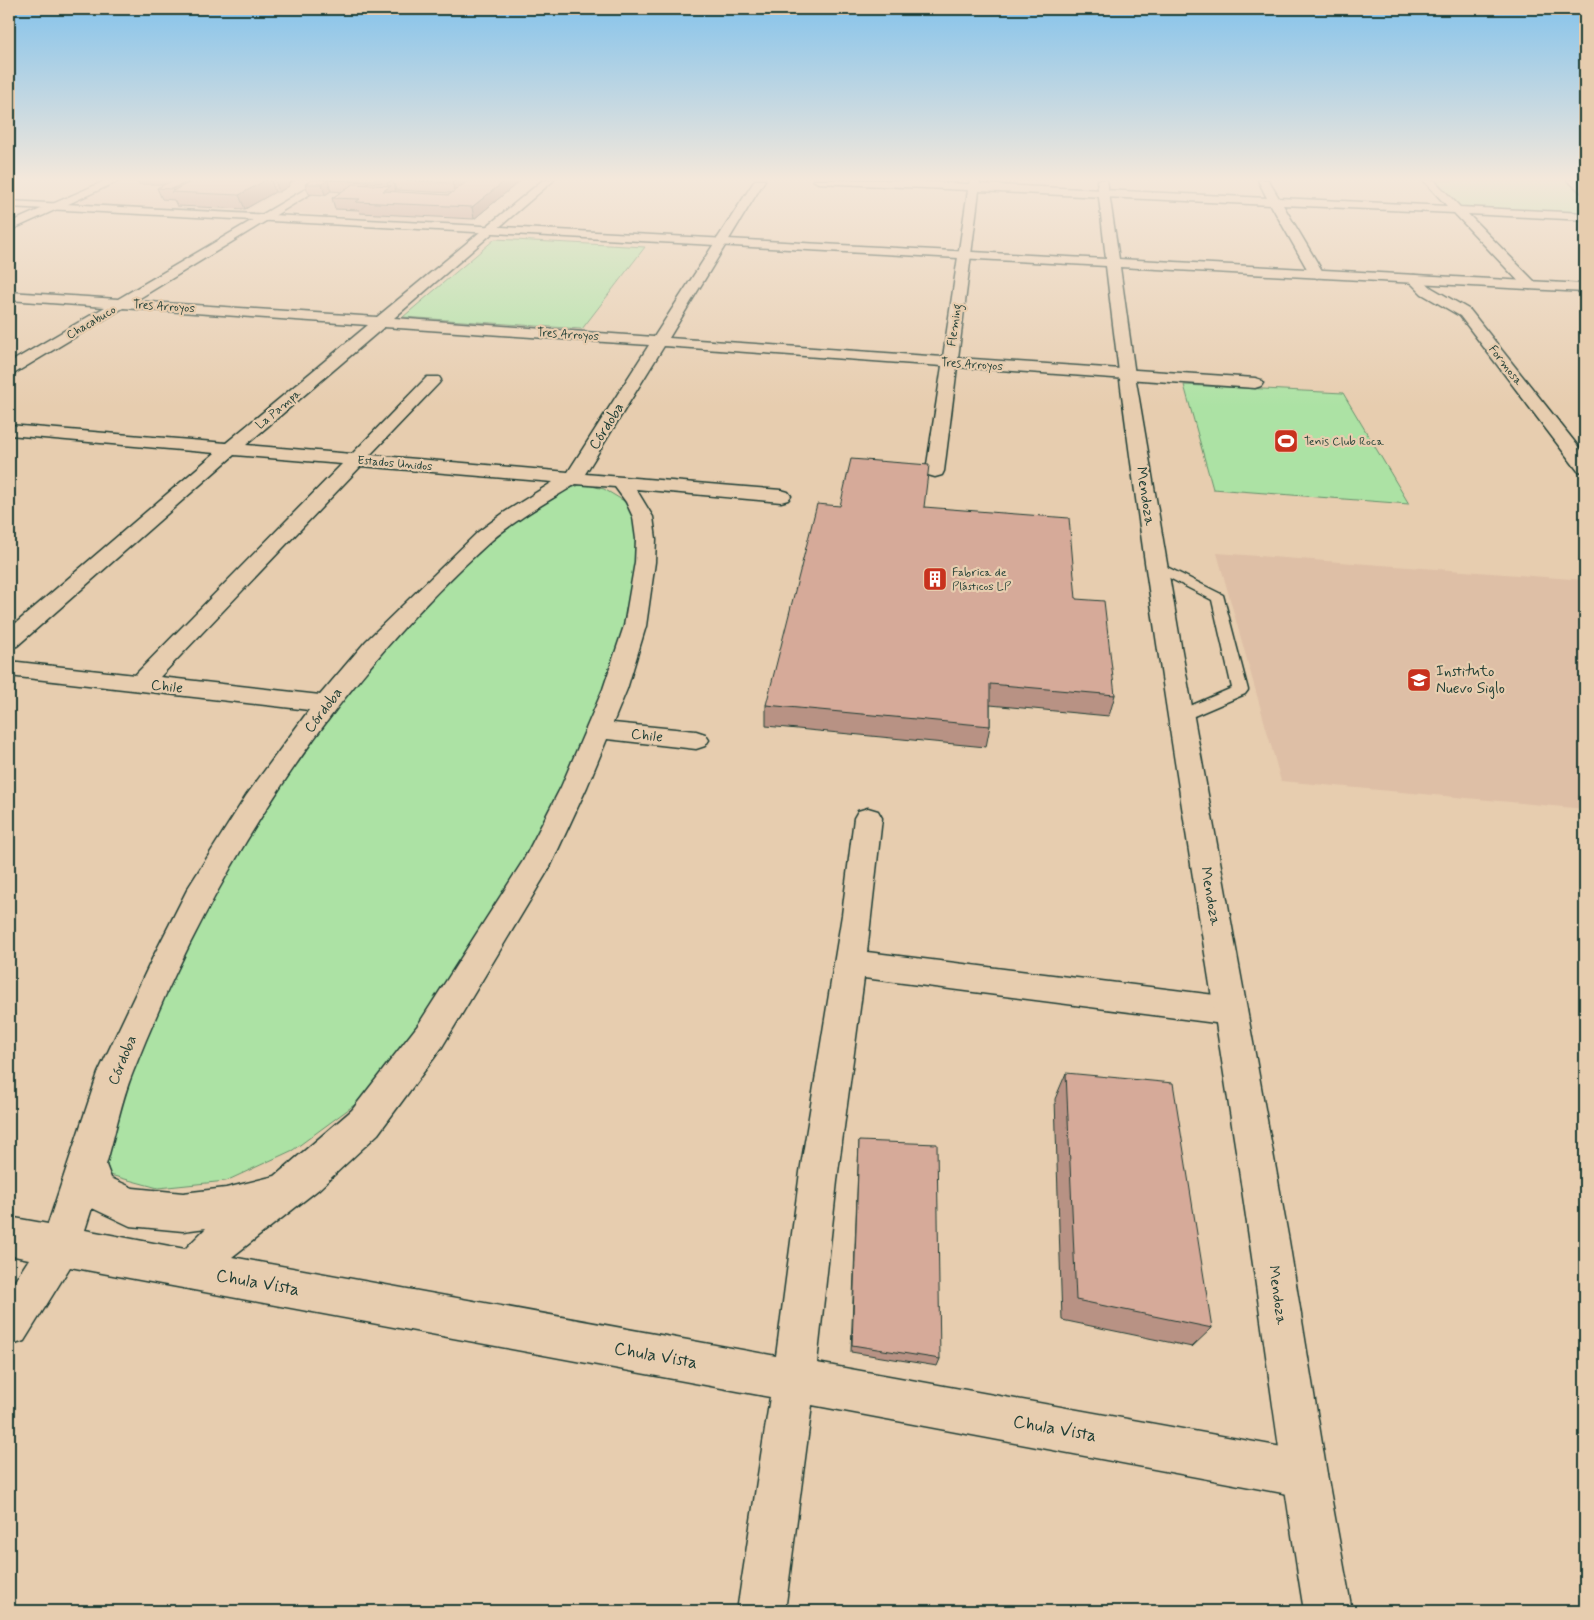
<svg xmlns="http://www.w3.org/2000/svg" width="1594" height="1620" font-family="Mynerve,sans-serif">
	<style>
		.built { fill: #debfa6 }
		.green { fill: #ace2a4; stroke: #66906c }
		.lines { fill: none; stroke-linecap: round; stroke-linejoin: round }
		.lane-casing { stroke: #1f3d34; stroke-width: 3 }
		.street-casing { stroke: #1f3d34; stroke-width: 3 }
		.secondary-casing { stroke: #1f3d34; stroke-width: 3 }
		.lane { fill: #e7cdaf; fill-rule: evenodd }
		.street { fill: #e7cdaf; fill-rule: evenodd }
		.secondary { fill: #e7cdaf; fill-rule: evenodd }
		.wall { fill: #b89284; stroke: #1f3d34; fill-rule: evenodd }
		.shaded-wall { fill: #96776b; stroke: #1f3d34 }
		.building { fill: #d6aa99; stroke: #1f3d34 }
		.labels { text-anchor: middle; stroke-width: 4.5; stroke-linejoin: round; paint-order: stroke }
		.far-street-label { font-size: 12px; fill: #1f3d34; stroke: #e7cdaf }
		.far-poi-label { font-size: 12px; fill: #1f3d34; stroke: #e7cdaf; text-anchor: start }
		.street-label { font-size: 15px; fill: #1f3d34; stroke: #e7cdaf }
		.poi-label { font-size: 15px; fill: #1f3d34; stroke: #e7cdaf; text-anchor: start }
		.near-street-label { font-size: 18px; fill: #1f3d34; stroke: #e7cdaf }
	</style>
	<rect width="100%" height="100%" fill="#e7cdaf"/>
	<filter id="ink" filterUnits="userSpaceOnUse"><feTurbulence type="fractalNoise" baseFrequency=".02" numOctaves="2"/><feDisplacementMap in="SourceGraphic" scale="10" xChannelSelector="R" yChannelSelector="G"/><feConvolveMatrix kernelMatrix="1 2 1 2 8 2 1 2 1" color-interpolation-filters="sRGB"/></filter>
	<g filter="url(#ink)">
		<!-- built -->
		<g class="built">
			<path d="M 122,180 L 303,180 L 248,210 L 241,211 L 77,203 L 75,201 Z"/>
			<path d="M 333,180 L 521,180 L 471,221 L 461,224 L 281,212 Z"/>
			<path d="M 1217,553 L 1585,580 L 1585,809 L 1281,781 Z"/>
		</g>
		<!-- green -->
		<g class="green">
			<path d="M 1428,180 L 1572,180 L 1585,190 L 1585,216 L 1457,210 Z"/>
			<path d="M 495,239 L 645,247 L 582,329 L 403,317 Z"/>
			<path d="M 1184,385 L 1343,393 L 1409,504 L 1213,489 Z"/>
			<path d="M 583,484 L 604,489 L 624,501 L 638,518 L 640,562 L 630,626 L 567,788 L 488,932 L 365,1097 L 293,1150 L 226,1181 L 158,1188 L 110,1175 L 102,1147 L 172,965 L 328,704 L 489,537 L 568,489 Z"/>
		</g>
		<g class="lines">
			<defs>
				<path id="lane" d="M 1157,562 L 1223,595 L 1248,690 L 1245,694 L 1180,722 L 1174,721 L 1172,717 L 1174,713 L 1232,688 L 1212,600 L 1152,569 L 1150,566 Z"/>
				<g id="street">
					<path d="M 107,180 L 121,180 L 9,231 L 9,223 Z"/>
					<path d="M 321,180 L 333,180 L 135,301 L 377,317 L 543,180 L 554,180 L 394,318 L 654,337 L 755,180 L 765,180 L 669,338 L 943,357 L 968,190 L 818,183 L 813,180 L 884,180 L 969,184 L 970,180 L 980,180 L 980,184 L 1267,198 L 1258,180 L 1268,180 L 1279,198 L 1447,206 L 1423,180 L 1434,180 L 1460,207 L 1585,213 L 1585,220 L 1468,214 L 1535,282 L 1537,285 L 1530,289 L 1525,288 L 1454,213 L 1283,205 L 1324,274 L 1317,278 L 1310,274 L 1271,205 L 979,191 L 958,358 L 1255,378 L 1261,380 L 1263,383 L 1261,386 L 1255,388 L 957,367 L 944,471 L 942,475 L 935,477 L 928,475 L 926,471 L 942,366 L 664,346 L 585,474 L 781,490 L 788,492 L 791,496 L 788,500 L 781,502 L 636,489 L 653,517 L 656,539 L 655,562 L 646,626 L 627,689 L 613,723 L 696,731 L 705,734 L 709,740 L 705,746 L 696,749 L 607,739 L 587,787 L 550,867 L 442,1047 L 378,1134 L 319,1189 L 232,1257 L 776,1356 L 800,1172 L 842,915 L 854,818 L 858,811 L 868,808 L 878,811 L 882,818 L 867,952 L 1231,997 L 1243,1001 L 1247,1011 L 1243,1021 L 1231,1025 L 864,978 L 838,1172 L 817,1363 L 1304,1451 L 1320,1458 L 1327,1474 L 1320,1490 L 1304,1497 L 812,1405 L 785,1611 L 737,1611 L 770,1397 L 70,1267 L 24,1341 L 9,1346 L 9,1290 L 29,1259 L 9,1255 L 9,1217 L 48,1224 L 98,1073 L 153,957 L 188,888 L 246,796 L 309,710 L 9,676 L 9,661 L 135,675 L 342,464 L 234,455 L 17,646 L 9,648 L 9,629 L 215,453 L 9,435 L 9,425 L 226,443 L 368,325 L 123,308 L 15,373 L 9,375 L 9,363 L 105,307 L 9,300 L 9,292 L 118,299 ZM 384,327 L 649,345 L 568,472 L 370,455 L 439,383 L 441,380 L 439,377 L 427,377 L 352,454 L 246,445 ZM 361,466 L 553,482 L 505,512 L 478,532 L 366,641 L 320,695 L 160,677 ZM 576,484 L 615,487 L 626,502 L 633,517 L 636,539 L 635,562 L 624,626 L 603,689 L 561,787 L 523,861 L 418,1025 L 352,1110 L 275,1176 L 226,1188 L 183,1193 L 133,1188 L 111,1178 L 106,1165 C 115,1135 121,1101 133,1072 C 211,873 332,684 491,541 C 516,519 547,502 576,484 ZM 92,1208 L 130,1226 L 183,1231 L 206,1228 L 185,1249 L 85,1230 Z"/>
					<path d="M 1567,180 L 1579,180 L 1585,185 L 1585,193 L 1581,192 Z"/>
					<path d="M 1414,275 L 1419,276 L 1432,288 L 1470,310 L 1585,455 L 1585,472 L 1578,471 L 1460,316 L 1422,294 L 1407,279 L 1409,276 Z"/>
				</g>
				<path id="secondary" d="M 1097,180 L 1107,180 L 1119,259 L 1585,284 L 1585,292 L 1120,267 L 1135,375 L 1181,646 L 1289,1241 L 1327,1474 L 1352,1611 L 1304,1611 C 1278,1454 1259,1295 1234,1138 C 1189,848 1140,558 1106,266 L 9,207 L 9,201 L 1106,259 Z"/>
			</defs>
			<!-- lane casing -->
			<use href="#lane" class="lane-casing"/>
			<!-- street casing -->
			<use href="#street" class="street-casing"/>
			<!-- secondary casing -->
			<use href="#secondary" class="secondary-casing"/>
			<!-- lane -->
			<use href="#lane" class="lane"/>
			<!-- street -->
			<use href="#street" class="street"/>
			<!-- secondary -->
			<use href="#secondary" class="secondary"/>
		</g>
		<!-- wall -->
		<g class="wall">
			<path d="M 127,180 L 295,180 L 288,184 L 289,186 L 279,192 L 275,192 L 245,209 L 177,206 L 174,200 L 162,199 L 157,188 L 165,184 L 139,184 L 138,181 L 127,181 Z"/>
			<path d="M 312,180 L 521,180 L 474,219 L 360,213 L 359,210 L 335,209 L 332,198 L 342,192 L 331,191 L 325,195 L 309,194 L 305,184 ZM 396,190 L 451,193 L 449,195 L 393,192 Z"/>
			<path d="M 924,508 L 1076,599 L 1115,695 L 1109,716 L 990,705 L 990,726 L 986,747 L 766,726 L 766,705 Z"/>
			<path d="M 1066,1073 L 1212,1328 L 1192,1347 L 1062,1320 L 1055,1099 Z"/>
			<path d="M 859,1141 L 940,1359 L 937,1366 L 851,1352 Z"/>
		</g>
		<!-- shaded-wall -->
		<g class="shaded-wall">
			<path d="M 190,180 L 202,180 L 173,192 L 172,189 Z"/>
			<path d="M 266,180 L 271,180 L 275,192 L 245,209 L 239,195 Z"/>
			<path d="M 275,180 L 295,180 L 288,184 L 289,186 L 279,192 Z"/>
			<path d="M 328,180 L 331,191 L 325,195 L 322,184 Z"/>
			<path d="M 393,180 L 396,190 L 392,193 L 383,191 L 388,188 L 387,183 Z"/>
			<path d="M 456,180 L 473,180 L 455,193 L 452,183 Z"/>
			<path d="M 506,180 L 521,180 L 474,219 L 472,207 Z"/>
		</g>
		<!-- building -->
		<g class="building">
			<path d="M 174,180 L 190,180 L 172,189 L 157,188 Z"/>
			<path d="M 194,180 L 224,181 L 227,180 L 266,180 L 239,195 L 171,192 Z"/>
			<path d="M 312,180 L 393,180 L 387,183 L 328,180 L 322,184 L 305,184 Z"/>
			<path d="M 396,180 L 456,180 L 452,183 Z"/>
			<path d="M 469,180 L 506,180 L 472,207 L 356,202 L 360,199 L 332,198 L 353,184 L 391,186 L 383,191 L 449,195 Z"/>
			<path d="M 851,459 L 929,465 L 924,507 L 1069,518 L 1076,599 L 1104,601 L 1115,695 L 990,684 L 990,726 L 766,705 L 817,504 L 840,506 Z"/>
			<path d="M 1066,1073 L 1173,1083 L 1212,1328 L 1076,1300 Z"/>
			<path d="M 859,1141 L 937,1144 L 940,1359 L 852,1345 Z"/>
		</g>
	</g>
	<!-- sky -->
	<linearGradient id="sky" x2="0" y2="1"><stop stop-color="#85c3eb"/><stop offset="0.44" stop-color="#f4e8db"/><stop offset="1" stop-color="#f4e8db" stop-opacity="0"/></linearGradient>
	<rect width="1594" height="407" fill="url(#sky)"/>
	<!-- icons -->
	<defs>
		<symbol id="stadium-square" viewBox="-11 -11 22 22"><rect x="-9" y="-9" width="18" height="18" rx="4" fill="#c8321e" stroke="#e7cdaf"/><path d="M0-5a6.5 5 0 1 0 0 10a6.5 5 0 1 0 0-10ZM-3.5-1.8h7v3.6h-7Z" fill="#fff"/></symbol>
		<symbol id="building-square" viewBox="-11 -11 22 22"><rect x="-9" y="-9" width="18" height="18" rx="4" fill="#c8321e" stroke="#e7cdaf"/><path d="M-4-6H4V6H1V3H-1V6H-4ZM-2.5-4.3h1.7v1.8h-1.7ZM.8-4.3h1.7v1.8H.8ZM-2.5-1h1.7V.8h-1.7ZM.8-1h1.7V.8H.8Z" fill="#fff"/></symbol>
		<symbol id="school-square" viewBox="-11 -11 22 22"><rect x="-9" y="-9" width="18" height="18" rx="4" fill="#c8321e" stroke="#e7cdaf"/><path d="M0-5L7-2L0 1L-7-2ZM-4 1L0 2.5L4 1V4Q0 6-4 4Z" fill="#fff"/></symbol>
	</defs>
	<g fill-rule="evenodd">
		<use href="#stadium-square" x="1272" y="427" width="28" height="28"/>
		<use href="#building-square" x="921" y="565" width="28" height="28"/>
		<use href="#school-square" x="1405" y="666" width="28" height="28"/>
	</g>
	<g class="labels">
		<!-- far-street labels -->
		<g class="far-street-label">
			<text transform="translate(164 306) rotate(4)" y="4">Tres Arroyos</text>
			<text transform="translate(91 322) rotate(-30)" y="4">Chacabuco</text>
			<text transform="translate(954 325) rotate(-82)" y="4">Fleming</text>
			<text transform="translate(568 334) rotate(4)" y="4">Tres Arroyos</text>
			<text transform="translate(972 364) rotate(4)" y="4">Tres Arroyos</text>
			<text transform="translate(1506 365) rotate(52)" y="4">Formosa</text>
			<text transform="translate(278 409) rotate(-40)" y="4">La Pampa</text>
			<text transform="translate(395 463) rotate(5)" y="4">Estados Unidos</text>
		</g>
		<!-- far-poi labels -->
		<g class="far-poi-label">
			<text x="1304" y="445">Tenis Club Roca</text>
			<text x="952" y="576">Fabrica de<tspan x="952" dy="14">Plásticos LP</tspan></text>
		</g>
		<!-- street labels -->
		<g class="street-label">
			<text transform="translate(606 426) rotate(-58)" y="5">Córdoba</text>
			<text transform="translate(1146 496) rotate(81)" y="5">Mendoza</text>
			<text transform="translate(167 686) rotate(6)" y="5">Chile</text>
			<text transform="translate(323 710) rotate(-53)" y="5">Córdoba</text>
			<text transform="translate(647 735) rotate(6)" y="5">Chile</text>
			<text transform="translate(1211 896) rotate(80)" y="5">Mendoza</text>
			<text transform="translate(122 1060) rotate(-68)" y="5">Córdoba</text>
			<text transform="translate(1278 1295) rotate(82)" y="5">Mendoza</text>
		</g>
		<!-- poi labels -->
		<g class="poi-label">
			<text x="1436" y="676">Instituto<tspan x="1436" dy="17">Nuevo Siglo</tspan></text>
		</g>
		<!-- near-street labels -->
		<g class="near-street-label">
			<text transform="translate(258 1282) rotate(10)" y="6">Chula Vista</text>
			<text transform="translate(656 1355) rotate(10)" y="6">Chula Vista</text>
			<text transform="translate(1055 1428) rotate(10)" y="6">Chula Vista</text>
		</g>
	</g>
	<!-- margin -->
	<rect width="1594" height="1620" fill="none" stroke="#e7cdaf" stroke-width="30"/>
	<rect x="15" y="15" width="1564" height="1590" fill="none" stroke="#1f3d34" stroke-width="2" filter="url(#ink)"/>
</svg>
